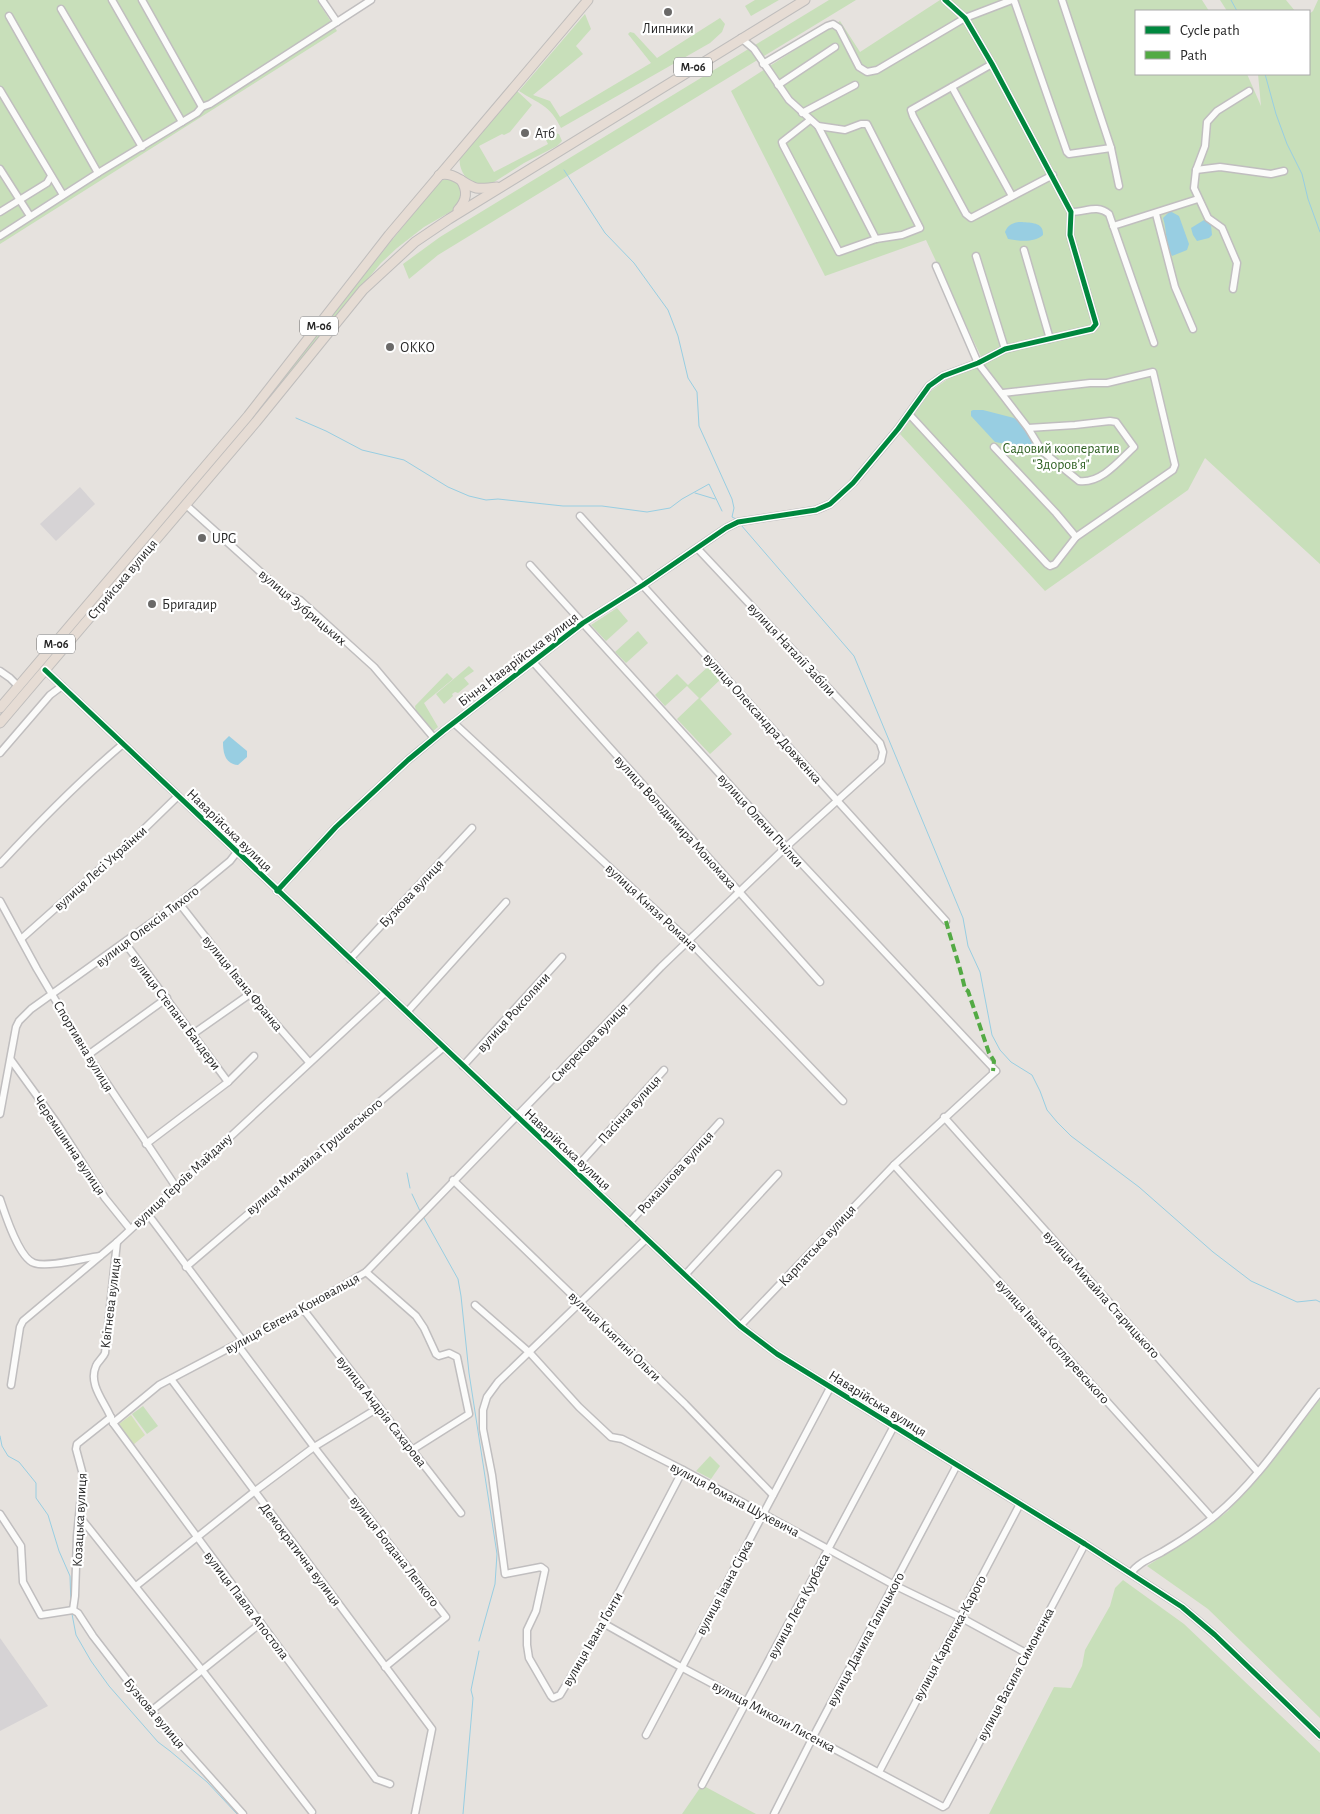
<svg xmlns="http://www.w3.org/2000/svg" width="1320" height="1814" font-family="'Alegreya Sans',sans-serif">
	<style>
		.industrial { fill: #d6d3d5 }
		.green { fill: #c8dfba }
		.pitch { fill: #d2e2b8 }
		.water { fill: #98cee2 }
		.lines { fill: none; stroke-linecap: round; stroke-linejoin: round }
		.stream { stroke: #98cee2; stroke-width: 1 }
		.minor-casing { stroke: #c0bebf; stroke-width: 9 }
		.highway-casing { stroke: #bfbdbc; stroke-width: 11 }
		.minor { stroke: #fbfbfa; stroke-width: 6 }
		.highway { stroke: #e6dcd4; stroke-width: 9 }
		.quiet { stroke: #53aa44; stroke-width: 4; stroke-dasharray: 8 4; stroke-linecap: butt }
		.cycleway-casing { stroke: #fff; stroke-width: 8 }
		.cycleway { stroke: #00873e; stroke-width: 5 }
		.poi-dot { fill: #6a6968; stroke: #fff; stroke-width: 2 }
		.labels { text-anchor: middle; stroke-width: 4.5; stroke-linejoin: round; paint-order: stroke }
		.shield { fill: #fff; stroke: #686868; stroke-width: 1 }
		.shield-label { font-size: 12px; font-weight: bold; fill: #282828 }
		.poi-label { font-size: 14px; fill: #282828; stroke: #fff; text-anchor: start }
		.park-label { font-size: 14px; fill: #2b5e1f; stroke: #fff }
		.street-label { font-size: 14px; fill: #282828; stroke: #fff }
	</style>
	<rect width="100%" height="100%" fill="#e6e2de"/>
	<!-- industrial -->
	<g class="industrial">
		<path d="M 80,487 L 95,504 L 56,541 L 40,524 Z"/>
		<path d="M 0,1638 L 48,1706 L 0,1731 Z"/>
	</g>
	<!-- green -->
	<g class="green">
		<path d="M 0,0 L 317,0 L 337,31 L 0,244 Z"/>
		<path d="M 755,0 L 779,0 L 751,16 L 745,6 Z"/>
		<path d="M 829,0 L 856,0 L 438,255 L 409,279 L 403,264 L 440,237 Z"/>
		<path d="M 940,0 L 1202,0 L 1209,11 L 1136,11 L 1136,74 L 1247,74 L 1261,106 L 1258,74 L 1309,74 L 1309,14 L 1313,11 L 1318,0 L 1320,0 L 1320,564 L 1205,458 L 1188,490 L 1045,591 L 900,434 L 931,391 L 949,378 L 984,363 L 926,240 L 825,276 L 731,91 L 840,21 L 860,52 Z"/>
		<path d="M 1220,0 L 1286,0 L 1295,11 L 1227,11 Z"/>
		<path d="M 585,14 L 591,29 L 576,46 L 583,54 L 533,95 L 550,101 L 560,117 L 651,63 L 628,34 L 630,32 L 634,33 L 657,58 L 720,18 L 725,24 L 722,32 L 710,43 L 561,128 C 550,105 539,104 519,91 Z"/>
		<path d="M 516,90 L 532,105 L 510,132 L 504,135 L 502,134 L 479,146 L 494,172 L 548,144 L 546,140 L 549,138 L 548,135 L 554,133 L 559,134 L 562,141 L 557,146 L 524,163 L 491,184 C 475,192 457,174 460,157 Z"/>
		<path d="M 449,178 L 458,182 L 464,194 L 457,208 L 424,227 L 397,248 L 381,263 L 125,571 L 123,571 L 440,181 Z"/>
		<path d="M 617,608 L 628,621 L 606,641 L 591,625 Z"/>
		<path d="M 638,631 L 648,643 L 626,663 L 615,652 Z"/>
		<path d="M 711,664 L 723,677 L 700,699 L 732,734 L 710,754 L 677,719 L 699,698 L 687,686 L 665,706 L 655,695 L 677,674 L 688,685 Z"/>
		<path d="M 469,666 L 474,671 L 464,678 L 469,684 L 458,693 L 455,692 L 452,694 L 453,696 L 444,704 L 436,694 Z"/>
		<path d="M 447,673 L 453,679 L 424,703 L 438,727 L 432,732 L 416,712 L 415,706 Z"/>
		<path d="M 1320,1399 L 1320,1718 L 1208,1609 L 1147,1566 L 1204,1530 L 1228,1511 L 1258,1476 Z"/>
		<path d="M 143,1406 L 158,1426 L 147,1434 L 132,1414 Z"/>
		<path d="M 710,1456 L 720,1466 L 711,1479 L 696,1471 Z"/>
		<path d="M 1123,1580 L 1184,1624 L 1320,1753 L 1320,1814 L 989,1814 L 1054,1687 L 1071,1688 L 1082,1666 L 1085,1650 L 1110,1606 L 1115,1588 Z"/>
		<path d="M 702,1785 L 756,1814 L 682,1814 Z"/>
	</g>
	<!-- pitch -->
	<path class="pitch" d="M 131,1415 L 145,1435 L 133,1445 L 119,1424 Z"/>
	<!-- water -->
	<g class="water">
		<path d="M 1170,211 L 1179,216 L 1189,244 L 1187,250 L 1172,256 C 1165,245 1167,229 1163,218 Z"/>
		<path d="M 1204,220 L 1211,225 L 1212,235 L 1209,238 L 1197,241 L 1193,235 L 1191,228 Z"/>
		<path d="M 1022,222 C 1031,223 1044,222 1043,235 C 1034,243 1020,241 1008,239 L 1005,232 C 1008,224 1014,222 1022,222 Z"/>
		<path d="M 973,410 L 983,410 L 1014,418 L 1023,424 L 1034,445 L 1028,448 L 995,442 L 971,416 L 971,411 Z"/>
		<path d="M 229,736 L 247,751 L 247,757 L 238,765 C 225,764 223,753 223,742 Z"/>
	</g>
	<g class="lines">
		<!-- stream -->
		<g class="stream">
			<path d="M 1231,0 L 1237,11"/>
			<path d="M 1265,74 L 1276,114 L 1287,144 L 1302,174 L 1308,199 L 1320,232"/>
			<path d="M 564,170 L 605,233 L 634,263 L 668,310 L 678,336 L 688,378 L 697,392 L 699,426 L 732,499 L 734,508 L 732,517 L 736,519"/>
			<path d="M 296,418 L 326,431 L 362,450 L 404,460 L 448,487 L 469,496 L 486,500 L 498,499 L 563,506 L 602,506 L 647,512 L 670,508 L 682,499 L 709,484 L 722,511"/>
			<path d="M 695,493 L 715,499"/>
			<path d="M 741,525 L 854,656 L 963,918 L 968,946 L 980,972 L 992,1035 L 1000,1050 L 1011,1062 L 1032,1075 L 1040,1091 L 1047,1110 L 1057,1122 L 1071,1136 L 1139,1187 L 1213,1252 L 1251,1281 L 1297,1302 L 1316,1300 L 1320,1302"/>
			<path d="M 407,1173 L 410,1188"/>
			<path d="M 412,1194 L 420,1211"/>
			<path d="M 424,1218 L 458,1279 L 461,1296 L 469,1373 L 497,1554 L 495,1584 L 479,1641"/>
			<path d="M 0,1436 L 2,1446 L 8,1456 L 19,1462 L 36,1483 L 36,1498 L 48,1515 L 59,1551 L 70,1576 L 71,1605"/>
			<path d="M 72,1614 L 76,1635 L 91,1661 L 109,1686 L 158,1742 L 170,1751 L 207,1782 L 237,1814"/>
			<path d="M 463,1814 L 473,1698 L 471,1690 L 479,1651"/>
		</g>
		<defs>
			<g id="minor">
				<path d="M 112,0 L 182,122"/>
				<path d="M 142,0 L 202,107"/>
				<path d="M 322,0 L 337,22"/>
				<path d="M 1014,0 L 1067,152 L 1069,154 L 1111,148"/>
				<path d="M 1062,0 L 1111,148 L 1119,186"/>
				<path d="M 61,9 L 142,147"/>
				<path d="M 9,16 L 98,173"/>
				<path d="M 741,38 L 754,49 L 789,100 L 818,126 L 845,130 L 861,124 L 867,124 L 920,228 L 902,235 L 876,239 L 839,252 L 783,145 L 782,142 L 810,120"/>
				<path d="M 763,64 L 827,26 L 833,24 L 839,28 L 859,67 L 867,72 L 877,70 L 965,18 L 1012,0"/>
				<path d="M 992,64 L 911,110 L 913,116 L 966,214 L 971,218 L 1053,175"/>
				<path d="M 778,85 L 835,47"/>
				<path d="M 952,87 L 1012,196"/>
				<path d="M 0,90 L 63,195"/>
				<path d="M 802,113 L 855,85"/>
				<path d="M 818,126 L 876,239"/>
				<path d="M 0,169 L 30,216"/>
				<path d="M 1196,170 L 1220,167 L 1271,174 L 1284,171"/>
				<path d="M 0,212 L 47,183 L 51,176"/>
				<path d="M 1071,212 C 1086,212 1097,204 1109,214 L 1154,343"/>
				<path d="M 1156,214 L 1175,287 L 1193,329"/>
				<path d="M 1113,226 L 1198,199"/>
				<path d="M 0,236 L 98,173 L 197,113 L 202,107 L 210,104 L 371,0"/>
				<path d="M 1024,250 L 1050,339"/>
				<path d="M 976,256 L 1005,349"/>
				<path d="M 936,266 L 978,363 L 1028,428 L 1042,451 L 1079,481 C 1101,484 1120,460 1134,447 L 1116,422 L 1110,421 L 1075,425 L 1028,428"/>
				<path d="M 1233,289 L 1237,263 L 1222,228 L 1208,218 L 1194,188 L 1196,170 L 1205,146 L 1207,122 L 1217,111 L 1249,91"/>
				<path d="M 909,414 L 1047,564 L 1050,566 L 1055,564 L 1076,537 L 1173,470 L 1175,465 L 1153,372 L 1107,383 L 1090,383 L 1003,393"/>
				<path d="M 994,447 L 1056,513 L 1076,537"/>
				<path d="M 185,504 L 285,594 L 300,600 L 374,667 L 434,738"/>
				<path d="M 580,516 L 946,921"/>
				<path d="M 530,565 L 786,847 L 996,1071"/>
				<path d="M 533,662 L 820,982"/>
				<path d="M 45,670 L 685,1275 L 740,1326 L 777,1354 L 1085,1544 L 1182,1607 L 1215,1635 L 1320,1736"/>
				<path d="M 0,671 L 10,678 L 19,687"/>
				<path d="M 454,723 L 688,940 L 843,1101"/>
				<path d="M 0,753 L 50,695 L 62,686"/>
				<path d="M 0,864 C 39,822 79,781 123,744"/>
				<path d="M 277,891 L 336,827 L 408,760 L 443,731 L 583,623 L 643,585 L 726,528 L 738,522 L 816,510 L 830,504 L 853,483 L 898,429 L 929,386 L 943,376 L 978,363 L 1005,349 L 1092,329 L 1096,324 L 1070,235 L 1071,212 L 992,64 L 965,18 L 945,0"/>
				<path d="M 0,901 L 37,969 L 88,1055 L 176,1187"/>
				<path d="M 179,903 L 250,994 L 309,1062"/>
				<path d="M 21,939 L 139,834 L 178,796"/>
				<path d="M 125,943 L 228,1082"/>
				<path d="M 350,959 L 472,828"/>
				<path d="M 407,1012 L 506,902"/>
				<path d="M 193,1034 L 250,994"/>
				<path d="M 88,1055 L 167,998"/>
				<path d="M 11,1060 L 56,1122 L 105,1198 L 130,1229"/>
				<path d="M 463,1066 L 562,957"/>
				<path d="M 0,1114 L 16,1027 L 19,1021 L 31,1009 L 179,903 L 230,861 L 237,852"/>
				<path d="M 944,1117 L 1141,1338 L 1258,1472"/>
				<path d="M 146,1144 L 228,1082 L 254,1056"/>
				<path d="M 894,1165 L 1212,1518"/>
				<path d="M 574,1170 L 664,1070"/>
				<path d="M 453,1180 L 685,1404 L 773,1495"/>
				<path d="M 0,1199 C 5,1214 19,1258 34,1263 C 48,1268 84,1258 100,1256"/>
				<path d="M 147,1213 L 243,1341"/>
				<path d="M 629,1223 L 720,1122"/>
				<path d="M 646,1239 L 498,1382 L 487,1397 L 483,1410 L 483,1429 L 492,1475 L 505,1574 L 541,1567 L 545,1570 L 536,1611 L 527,1630 L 527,1645 L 529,1658 L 551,1696 L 553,1698 L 560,1695 L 603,1623 L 683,1470"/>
				<path d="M 117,1242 L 105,1353 C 103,1358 98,1361 96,1366 C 87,1386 108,1405 113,1423 L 376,1779 L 390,1784"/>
				<path d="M 186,1267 L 444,1047"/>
				<path d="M 366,1272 L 416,1316 L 424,1328 L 436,1354 L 439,1356 L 449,1353 L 457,1357 L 469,1414 L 412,1450"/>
				<path d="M 685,1275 L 778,1174"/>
				<path d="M 475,1305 L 530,1353 L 579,1407 L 611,1437 L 622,1439 L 683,1470 L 894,1585 L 960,1617 L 1026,1653"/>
				<path d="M 303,1309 L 461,1513"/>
				<path d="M 740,1326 L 894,1165 L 996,1071 L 993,1071"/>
				<path d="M 237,1344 L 314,1447 L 446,1617 L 385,1667"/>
				<path d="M 171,1379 L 432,1729 L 415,1814"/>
				<path d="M 11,1385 L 20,1327 L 23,1321 L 117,1242 L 386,992"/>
				<path d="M 113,1423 L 159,1385 L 303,1309 L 366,1272 L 661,967 L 786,847 L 881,761 L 883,752 L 880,743 L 697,548"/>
				<path d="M 0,1514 L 21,1546 L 23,1582 L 41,1615 L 73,1610"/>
				<path d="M 80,1517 L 202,1670 L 312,1812"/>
				<path d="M 1131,1573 C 1138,1563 1151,1558 1162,1552 C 1181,1541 1199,1529 1216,1515 C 1257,1481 1287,1434 1320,1392"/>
				<path d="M 136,1586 L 255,1491 L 314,1447 L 378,1408"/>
				<path d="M 73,1610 L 78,1613 L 93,1636 L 151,1711 L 243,1814"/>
				<path d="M 73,1610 L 75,1596 L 77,1536 L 83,1475 L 76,1449 L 77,1444 L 111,1417"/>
				<path d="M 603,1623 L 681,1667 L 943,1807 L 946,1805 L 1085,1544"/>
				<path d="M 151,1711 L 261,1623"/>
				<path d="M 646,1735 L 831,1386"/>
				<path d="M 879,1772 L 1020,1504"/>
				<path d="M 702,1785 L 894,1426"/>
				<path d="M 774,1814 L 813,1737 L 957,1465"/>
			</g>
			<g id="highway">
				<path d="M 439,175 C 455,171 462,184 476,188 C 483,189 490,188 497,187"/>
				<path d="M 458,210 C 467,200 468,191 461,180"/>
				<path d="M 0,708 L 248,416 L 389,235 L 588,0"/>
				<path d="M 0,723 L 256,422 L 363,290 L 415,242 L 449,219 L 805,0"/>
			</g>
		</defs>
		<!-- minor casing -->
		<use href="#minor" class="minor-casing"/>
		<!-- highway casing -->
		<use href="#highway" class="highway-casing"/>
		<!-- minor -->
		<use href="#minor" class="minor"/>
		<!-- highway -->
		<use href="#highway" class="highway"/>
		<!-- quiet -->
		<path class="quiet" d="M 946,921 C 952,944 960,966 965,989 L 968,991 L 989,1053 L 994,1061 L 993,1071"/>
		<defs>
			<g id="cycleway">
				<path d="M 45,670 L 685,1275 L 740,1326 L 777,1354 L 1085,1544 L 1182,1607 L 1215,1635 L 1320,1736"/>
				<path d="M 277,891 L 336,827 L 408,760 L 443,731 L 583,623 L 643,585 L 726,528 L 738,522 L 816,510 L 830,504 L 853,483 L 898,429 L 929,386 L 943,376 L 978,363 L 1005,349 L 1092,329 L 1096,324 L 1070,235 L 1071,212 L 992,64 L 965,18 L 945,0"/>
			</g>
		</defs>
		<!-- cycleway casing -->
		<use href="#cycleway" class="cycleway-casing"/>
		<!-- cycleway -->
		<use href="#cycleway" class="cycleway"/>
	</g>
	<!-- markers -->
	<g class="poi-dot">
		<circle cx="668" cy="12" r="5"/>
		<circle cx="525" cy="133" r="5"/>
		<circle cx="390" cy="347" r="5"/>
		<circle cx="202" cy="538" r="5"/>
		<circle cx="152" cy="604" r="5"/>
	</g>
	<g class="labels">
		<!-- shield labels -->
		<g class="shield">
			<rect x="674" y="57.5" width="38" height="19" rx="4"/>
			<rect x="300" y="316.5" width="38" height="19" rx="4"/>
			<rect x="37" y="634.5" width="38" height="19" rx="4"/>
		</g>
		<g class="shield-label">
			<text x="693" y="71">М-06</text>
			<text x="319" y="330">М-06</text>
			<text x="56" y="648">М-06</text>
		</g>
		<!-- poi labels -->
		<g class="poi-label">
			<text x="668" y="33" text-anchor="middle">Липники</text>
			<text x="535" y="138">Атб</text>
			<text x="400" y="352">ОККО</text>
			<text x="212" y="543">UPG</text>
			<text x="162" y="609">Бригадир</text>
		</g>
		<!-- park labels -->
		<g class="park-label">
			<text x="1061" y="453">Садовий кооператив<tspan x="1061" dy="16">"Здоров’я"</tspan></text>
		</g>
		<!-- street labels -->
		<g class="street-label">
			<text transform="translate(122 579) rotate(-50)" y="5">Стрийська вулиця</text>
			<text transform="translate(303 607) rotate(40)" y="5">вулиця Зубрицьких</text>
			<text transform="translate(792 649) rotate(47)" y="5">вулиця Наталії Забіли</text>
			<text transform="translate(518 659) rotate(-37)" y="5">Бічна Наварійська вулиця</text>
			<text transform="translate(763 718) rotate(48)" y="5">вулиця Олександра Довженка</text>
			<text transform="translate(761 820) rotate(48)" y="5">вулиця Олени Пчілки</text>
			<text transform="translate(676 822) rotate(48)" y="5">вулиця Володимира Мономаха</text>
			<text transform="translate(230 830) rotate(44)" y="5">Наварійська вулиця</text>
			<text transform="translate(100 868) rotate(-42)" y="5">вулиця Лесі Українки</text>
			<text transform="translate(411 893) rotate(-47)" y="5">Бузкова вулиця</text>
			<text transform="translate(652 907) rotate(43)" y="5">вулиця Князя Романа</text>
			<text transform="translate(147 926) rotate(-37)" y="5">вулиця Олексія Тихого</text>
			<text transform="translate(243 983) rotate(51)" y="5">вулиця Івана Франка</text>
			<text transform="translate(176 1012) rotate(53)" y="5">вулиця Степана Бандери</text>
			<text transform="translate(513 1012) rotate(-48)" y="5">вулиця Роксоляни</text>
			<text transform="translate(589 1042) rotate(-46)" y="5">Смерекова вулиця</text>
			<text transform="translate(84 1046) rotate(59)" y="5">Спортивна вулиця</text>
			<text transform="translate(629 1109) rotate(-48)" y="5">Пасічна вулиця</text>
			<text transform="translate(70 1145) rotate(56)" y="5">Черемшинна вулиця</text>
			<text transform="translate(568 1149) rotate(43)" y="5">Наварійська вулиця</text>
			<text transform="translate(314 1156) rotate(-40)" y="5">вулиця Михайла Грушевського</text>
			<text transform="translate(675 1172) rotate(-48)" y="5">Ромашкова вулиця</text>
			<text transform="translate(182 1180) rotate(-43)" y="5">вулиця Героїв Майдану</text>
			<text transform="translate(817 1245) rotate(-47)" y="5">Карпатська вулиця</text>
			<text transform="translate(1102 1294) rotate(48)" y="5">вулиця Михайла Старицького</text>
			<text transform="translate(110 1303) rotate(-83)" y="5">Квітнева вулиця</text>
			<text transform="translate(292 1313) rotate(-29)" y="5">вулиця Євгена Коновальця</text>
			<text transform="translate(615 1336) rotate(44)" y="5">вулиця Княгині Ольги</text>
			<text transform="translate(1053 1341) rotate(48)" y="5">вулиця Івана Котляревського</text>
			<text transform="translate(878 1403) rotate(32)" y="5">Наварійська вулиця</text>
			<text transform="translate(382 1411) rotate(52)" y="5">вулиця Андрія Сахарова</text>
			<text transform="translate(735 1499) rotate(28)" y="5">вулиця Романа Шухевича</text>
			<text transform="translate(79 1520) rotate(-87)" y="5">Козацька вулиця</text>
			<text transform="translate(395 1551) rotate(52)" y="5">вулиця Богдана Лепкого</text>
			<text transform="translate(301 1554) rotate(53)" y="5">Демократична вулиця</text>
			<text transform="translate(724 1587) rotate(-62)" y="5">вулиця Івана Сірка</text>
			<text transform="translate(247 1605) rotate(53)" y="5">вулиця Павла Апостола</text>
			<text transform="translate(798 1606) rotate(-62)" y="5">вулиця Леся Курбаса</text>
			<text transform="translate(949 1638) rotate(-62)" y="5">вулиця Карпенка-Карого</text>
			<text transform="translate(592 1639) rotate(-60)" y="5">вулиця Івана Ґонти</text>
			<text transform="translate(865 1639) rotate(-62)" y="5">вулиця Данила Галицького</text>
			<text transform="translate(1015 1674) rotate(-62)" y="5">вулиця Василя Симоненка</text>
			<text transform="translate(155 1713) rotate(50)" y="5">Бузкова вулиця</text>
			<text transform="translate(774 1716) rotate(28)" y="5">вулиця Миколи Лисенка</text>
		</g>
	</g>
	<!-- legend -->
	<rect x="1135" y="10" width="175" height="65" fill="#ffffff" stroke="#a9a9a9"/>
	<rect x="1145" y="26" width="25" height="8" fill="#00873e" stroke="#a9a9a9"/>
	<text x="1180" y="35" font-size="15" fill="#282828">Cycle path</text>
	<rect x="1145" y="51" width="25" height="8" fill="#53aa44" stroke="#a9a9a9"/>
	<text x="1180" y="60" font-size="15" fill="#282828">Path</text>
</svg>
